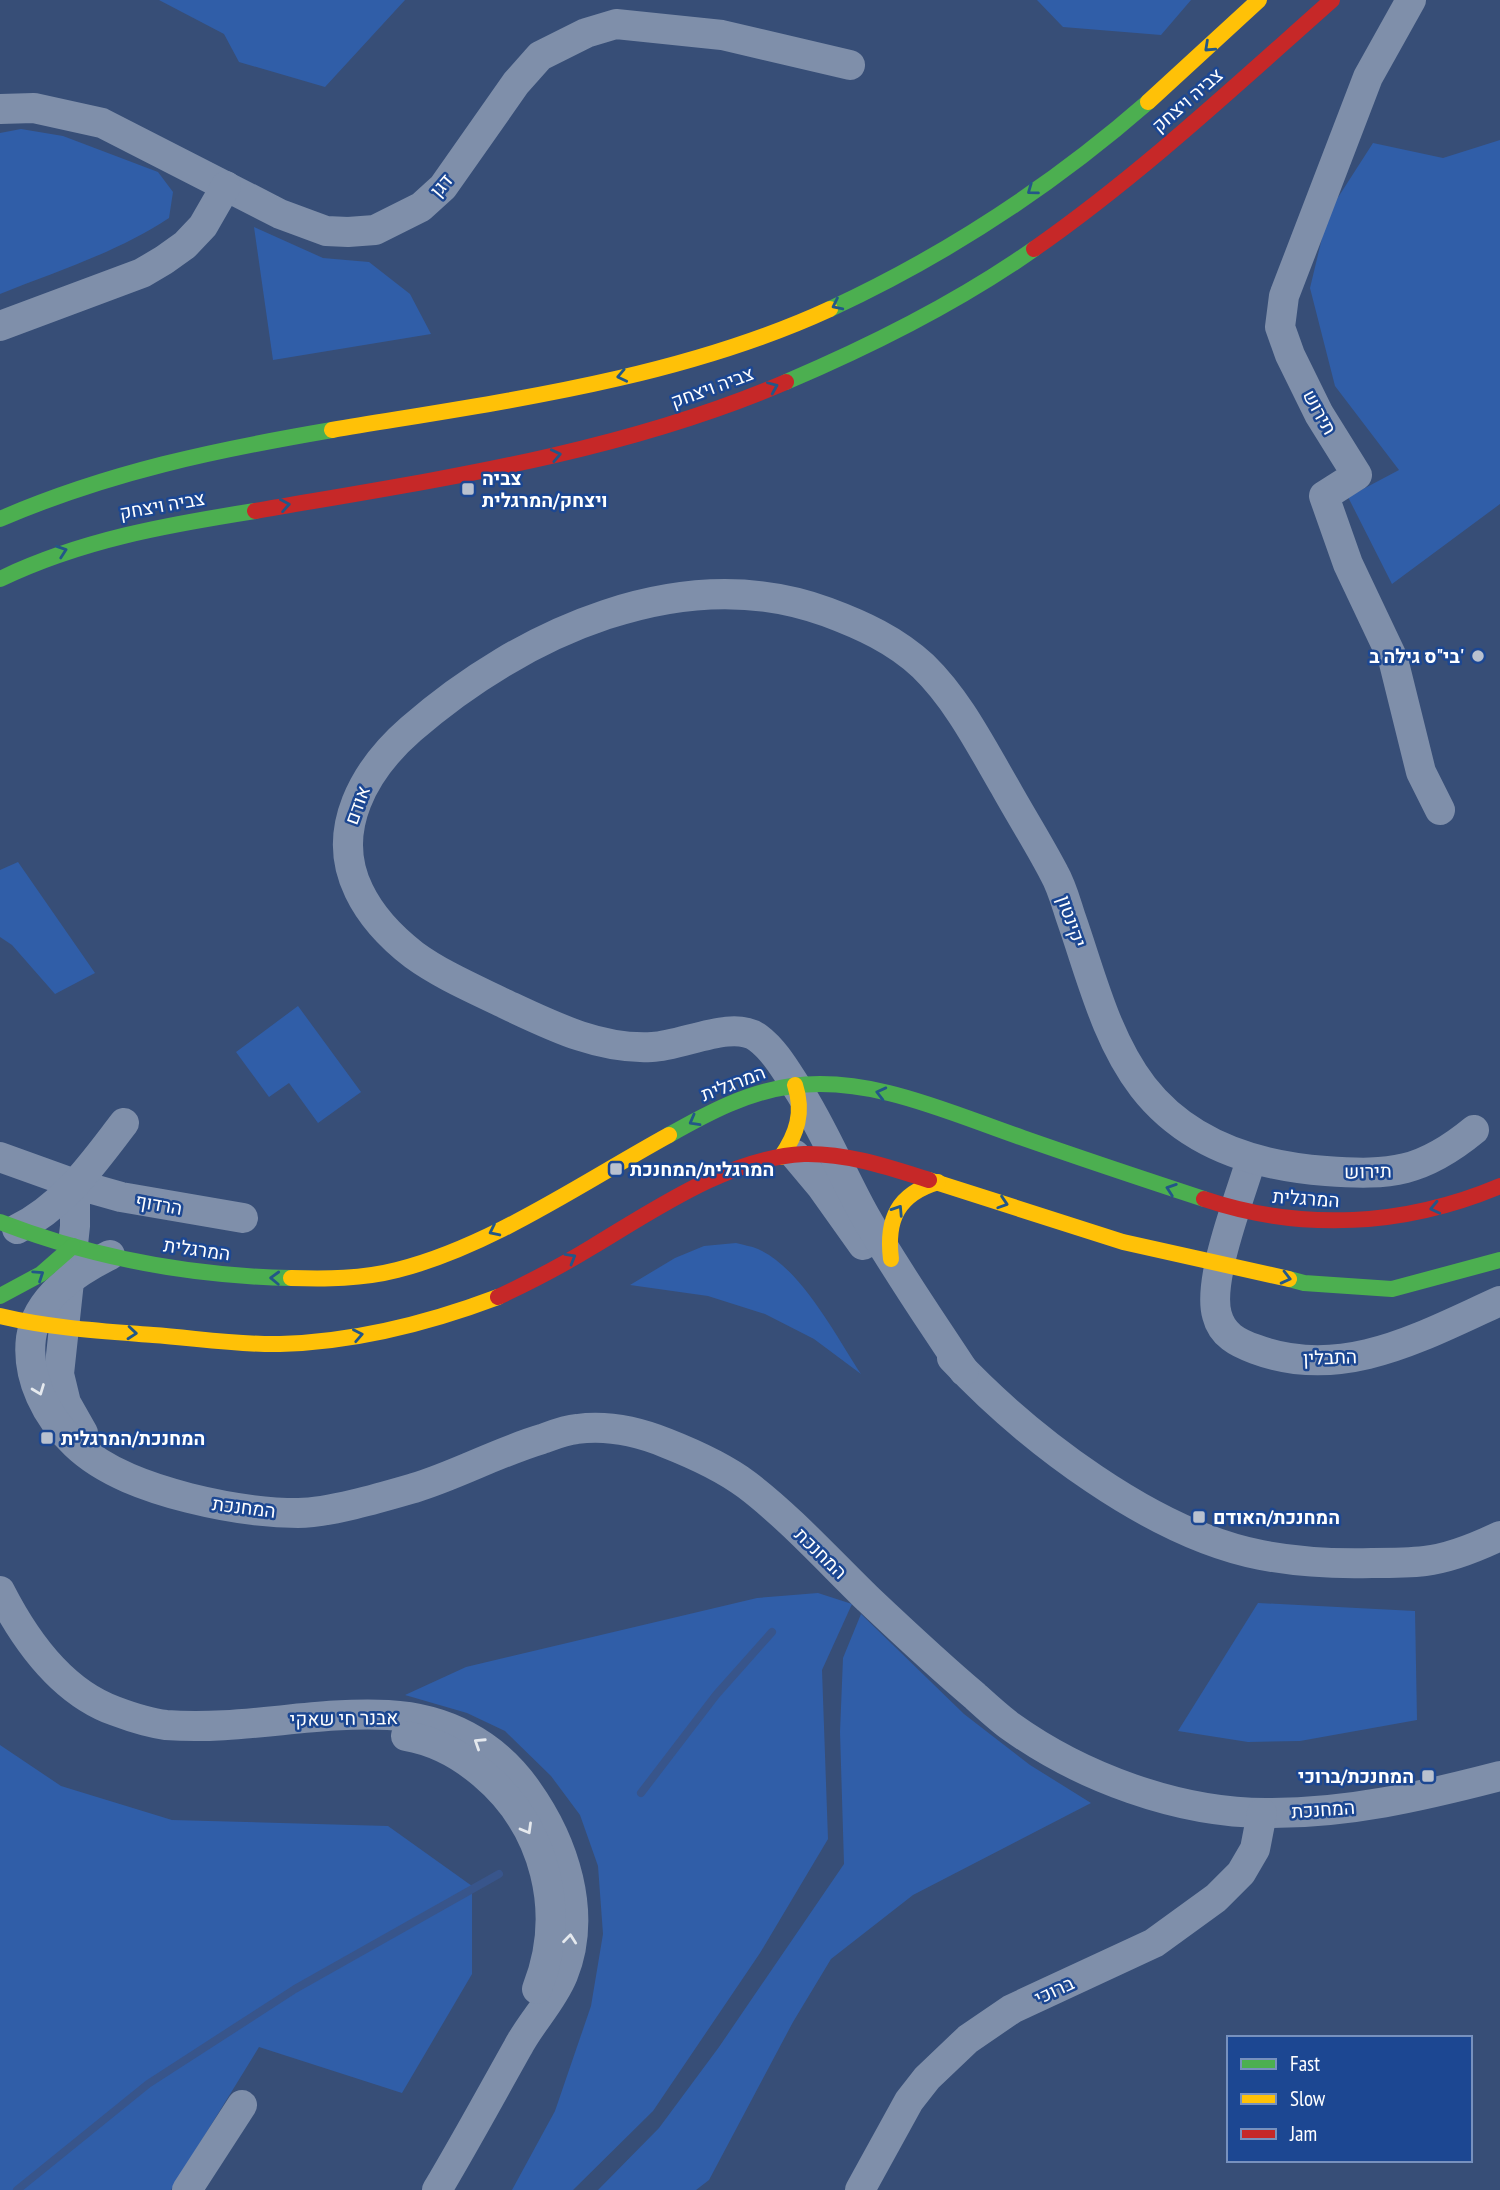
<svg xmlns="http://www.w3.org/2000/svg" width="1500" height="2190" font-family="'PT Sans Narrow',Heebo,sans-serif">
	<style>
		.green { fill: #305ea8 }
		.lines { fill: none; stroke-linecap: round; stroke-linejoin: round }
		.stream { stroke: #38558b; stroke-width: 8 }
		.street { stroke: #7f8faa; stroke-width: 30 }
		.fast { stroke: #4caf50; stroke-width: 16 }
		.slow { stroke: #ffc107; stroke-width: 16 }
		.jam { stroke: #c62828; stroke-width: 16 }
		.oneway { stroke: #235788 }
		.oneway2 { stroke: #e5e9ee }
		.poi-dot { fill: #b9c1cf; stroke: #1c4792; stroke-width: 2.5 }
		.labels { text-anchor: middle; stroke-width: 5; stroke-linejoin: round; paint-order: stroke }
		.street-label { font-size: 19px; fill: #fff; stroke: #1c4792 }
		.poi-label { font-size: 19px; font-weight: bold; fill: #fff; stroke: #1c4792; text-anchor: start }
	</style>
	<rect width="100%" height="100%" fill="#374e77"/>
	<!-- green -->
	<g class="green">
		<path d="M 159,0 L 405,0 L 325,87 L 239,62 L 224,34 Z"/>
		<path d="M 1037,0 L 1191,0 L 1161,35 L 1063,27 Z"/>
		<path d="M 21,129 L 63,136 L 158,172 L 173,192 L 169,218 C 118,252 57,271 0,294 L 0,133 Z"/>
		<path d="M 1500,140 L 1500,504 L 1392,584 L 1348,497 L 1399,470 L 1335,386 L 1310,288 L 1328,213 L 1373,143 L 1443,158 Z"/>
		<path d="M 254,227 L 323,258 L 369,262 L 410,294 L 431,334 L 273,360 Z"/>
		<path d="M 18,862 L 95,973 L 55,994 L 12,945 L 0,937 L 0,870 Z"/>
		<path d="M 298,1006 L 361,1092 L 318,1123 L 289,1083 L 269,1097 L 236,1052 Z"/>
		<path d="M 736,1243 C 743,1245 751,1246 758,1249 C 800,1267 836,1336 861,1374 L 814,1339 L 765,1314 L 708,1296 L 630,1285 L 675,1258 L 704,1246 Z"/>
		<path d="M 818,1593 L 852,1604 L 822,1670 L 828,1839 L 760,1953 L 653,2111 L 573,2190 L 512,2190 L 555,2111 L 591,2006 L 603,1934 L 598,1866 L 580,1815 L 551,1776 L 505,1731 L 467,1713 L 405,1695 L 466,1667 L 757,1598 Z"/>
		<path d="M 1258,1603 L 1415,1611 L 1417,1720 L 1300,1741 L 1248,1742 L 1178,1731 Z"/>
		<path d="M 861,1614 L 964,1714 L 1030,1765 L 1091,1803 L 913,1895 L 831,1959 L 793,2022 L 709,2180 L 696,2190 L 598,2190 L 659,2128 L 719,2047 L 844,1864 L 840,1732 L 843,1658 Z"/>
		<path d="M 0,1745 L 61,1786 L 172,1820 L 388,1826 L 472,1886 L 472,1974 L 402,2093 L 259,2047 L 171,2190 L 0,2190 Z"/>
	</g>
	<g class="lines">
		<!-- stream -->
		<g class="stream">
			<path d="M 641,1793 L 716,1695 L 772,1632"/>
			<path d="M 17,2190 L 148,2084 L 295,1989 L 499,1874"/>
		</g>
		<!-- street -->
		<g class="street">
			<path d="M 1411,0 L 1368,77 L 1284,296 L 1280,327 L 1290,355 L 1319,414 L 1357,475 L 1324,496 L 1348,564 L 1393,659 L 1421,772 L 1440,810"/>
			<path d="M 0,109 L 34,108 L 102,123 L 280,214 L 326,231 L 348,232 L 375,230 L 421,207 L 443,187 L 516,83 L 540,56 L 586,33 L 616,24 L 722,35 L 850,65"/>
			<path d="M 0,326 L 142,273 L 164,260 L 185,245 L 203,226 L 226,186"/>
			<path d="M 795,1155 L 821,1186 L 863,1245"/>
			<path d="M 0,1157 L 75,1184 L 121,1197 L 243,1218"/>
			<path d="M 1251,1160 C 1240,1197 1207,1280 1217,1315 C 1222,1335 1238,1343 1255,1349 C 1343,1382 1422,1336 1500,1301"/>
			<path d="M 75,1184 L 75,1226 L 59,1374 L 66,1403 L 83,1433"/>
			<path d="M 17,1229 C 64,1206 93,1163 124,1123"/>
			<path d="M 110,1255 C 76,1272 37,1297 31,1338 C 26,1378 47,1418 75,1444 C 105,1473 150,1488 189,1498 C 225,1507 261,1513 298,1513 C 329,1513 383,1497 414,1488 C 457,1475 498,1452 542,1439 C 553,1435 565,1430 577,1429 C 607,1425 639,1432 666,1443 C 694,1454 723,1467 747,1485 C 788,1516 829,1561 867,1598 C 902,1631 938,1665 975,1696 C 986,1706 998,1717 1010,1726 C 1081,1777 1178,1813 1266,1813 C 1346,1814 1423,1796 1500,1776"/>
			<path d="M 952,1358 C 1027,1438 1152,1534 1261,1555 C 1297,1562 1335,1564 1372,1563 C 1389,1563 1408,1563 1425,1561 C 1451,1558 1477,1547 1500,1536"/>
			<path d="M 964,1371 C 930,1319 895,1269 865,1216 C 841,1173 823,1127 796,1086 C 785,1069 774,1050 758,1038 C 733,1019 683,1046 652,1047 C 598,1050 548,1024 501,1002 C 472,988 440,974 414,955 C 392,938 371,916 359,891 C 329,830 365,769 411,729 C 521,633 682,559 827,612 C 862,625 895,640 923,666 C 958,700 981,746 1005,787 C 1021,816 1039,844 1054,873 C 1062,887 1066,903 1071,918 C 1091,975 1106,1039 1143,1087 C 1188,1145 1256,1166 1326,1171 C 1391,1176 1423,1172 1474,1130"/>
			<path d="M 0,1591 C 25,1640 62,1692 115,1711 C 131,1717 149,1723 166,1725 C 240,1731 314,1711 388,1715 C 445,1718 494,1743 527,1790 C 564,1842 588,1913 563,1975 C 552,2002 531,2022 518,2047 C 491,2095 465,2143 437,2190"/>
			<path d="M 406,1736 C 435,1741 461,1755 483,1774 C 546,1827 567,1913 537,1989"/>
			<path d="M 187,2190 L 242,2105"/>
			<path d="M 860,2190 L 909,2101 L 927,2078 L 968,2039 L 1012,2009 L 1154,1943 L 1216,1898 L 1241,1873 L 1255,1849 L 1262,1813"/>
		</g>
		<!-- fast -->
		<g class="fast">
			<path d="M 830,309 C 944,256 1053,185 1148,102"/>
			<path d="M 786,382 C 873,345 957,303 1034,249"/>
			<path d="M 0,519 C 109,472 215,450 332,430"/>
			<path d="M 0,579 C 81,540 166,525 255,511"/>
			<path d="M 669,1135 C 708,1113 747,1092 792,1086 C 870,1075 950,1113 1023,1138 C 1083,1159 1143,1179 1204,1199"/>
			<path d="M 0,1222 C 93,1258 191,1276 291,1278"/>
			<path d="M 1289,1279 L 1304,1283 L 1392,1289 L 1500,1260"/>
			<path d="M 0,1296 L 41,1274 L 73,1246"/>
		</g>
		<!-- slow -->
		<g class="slow">
			<path d="M 1148,102 L 1259,0"/>
			<path d="M 332,430 C 498,402 676,380 830,309"/>
			<path d="M 781,1157 C 797,1134 804,1112 795,1085"/>
			<path d="M 929,1180 L 1123,1242 L 1289,1279"/>
			<path d="M 891,1259 C 886,1219 898,1194 938,1182"/>
			<path d="M 291,1278 C 326,1279 362,1279 397,1270 C 490,1247 585,1181 669,1135"/>
			<path d="M 0,1316 C 50,1328 102,1331 153,1335 C 195,1338 238,1345 280,1344 C 354,1342 429,1323 498,1297"/>
		</g>
		<!-- jam -->
		<g class="jam">
			<path d="M 1034,249 C 1140,175 1235,86 1332,0"/>
			<path d="M 255,511 C 434,480 618,454 786,382"/>
			<path d="M 1204,1199 C 1302,1232 1405,1226 1500,1186"/>
			<path d="M 498,1297 C 530,1282 561,1266 592,1247 C 654,1210 730,1157 804,1154 C 847,1153 888,1167 929,1180"/>
		</g>
	</g>
	<!-- one-way arrows -->
	<defs><path id="oneway-chevron" d="M-2-3.5L2.5 0L-2 3.5" fill="none" stroke-width="1.6" stroke-linecap="round" stroke-linejoin="round" transform="scale(1.75)"/></defs>
	<g class="oneway">
		<use href="#oneway-chevron" transform="translate(1209 47) rotate(137)"/>
		<use href="#oneway-chevron" transform="translate(1032 190) rotate(144)"/>
		<use href="#oneway-chevron" transform="translate(837 305) rotate(154)"/>
		<use href="#oneway-chevron" transform="translate(622 376) rotate(168)"/>
		<use href="#oneway-chevron" transform="translate(773 387) rotate(-23)"/>
		<use href="#oneway-chevron" transform="translate(556 455) rotate(-12)"/>
		<use href="#oneway-chevron" transform="translate(285 505) rotate(-10)"/>
		<use href="#oneway-chevron" transform="translate(62 551) rotate(-19)"/>
		<use href="#oneway-chevron" transform="translate(881 1093) rotate(-166)"/>
		<use href="#oneway-chevron" transform="translate(694 1121) rotate(151)"/>
		<use href="#oneway-chevron" transform="translate(1171 1189) rotate(-161)"/>
		<use href="#oneway-chevron" transform="translate(1003 1203) rotate(18)"/>
		<use href="#oneway-chevron" transform="translate(1435 1208) rotate(167)"/>
		<use href="#oneway-chevron" transform="translate(898 1210) rotate(-57)"/>
		<use href="#oneway-chevron" transform="translate(494 1231) rotate(154)"/>
		<use href="#oneway-chevron" transform="translate(571 1258) rotate(-30)"/>
		<use href="#oneway-chevron" transform="translate(39 1275) rotate(-34)"/>
		<use href="#oneway-chevron" transform="translate(275 1278) rotate(-178)"/>
		<use href="#oneway-chevron" transform="translate(1286 1278) rotate(14)"/>
		<use href="#oneway-chevron" transform="translate(132 1333) rotate(5)"/>
		<use href="#oneway-chevron" transform="translate(358 1335) rotate(-11)"/>
	</g>
	<g class="oneway2">
		<use href="#oneway-chevron" transform="translate(39 1390) rotate(69)"/>
		<use href="#oneway-chevron" transform="translate(479 1743) rotate(-147)"/>
		<use href="#oneway-chevron" transform="translate(527 1829) rotate(60)"/>
		<use href="#oneway-chevron" transform="translate(570 1939) rotate(-84)"/>
	</g>
	<!-- markers -->
	<g class="poi-dot">
		<rect x="461" y="482" width="14" height="14" rx="3.5"/>
		<circle cx="1478" cy="656" r="7"/>
		<rect x="609" y="1162" width="14" height="14" rx="3.5"/>
		<rect x="40" y="1431" width="14" height="14" rx="3.5"/>
		<rect x="1192" y="1510" width="14" height="14" rx="3.5"/>
		<rect x="1421" y="1769" width="14" height="14" rx="3.5"/>
	</g>
	<g class="labels">
		<!-- street labels -->
		<g class="street-label">
			<text transform="translate(1187 100) rotate(-41)" y="7">צביה ויצחק</text>
			<text transform="translate(441 185) rotate(-49)" y="7">דגן</text>
			<text transform="translate(712 387) rotate(-20)" y="7">צביה ויצחק</text>
			<text transform="translate(1320 412) rotate(61)" y="7">תירוש</text>
			<text transform="translate(162 505) rotate(-10)" y="7">צביה ויצחק</text>
			<text transform="translate(357 805) rotate(-70)" y="7">אודם</text>
			<text transform="translate(1072 921) rotate(71)" y="7">יקינטון</text>
			<text transform="translate(733 1083) rotate(-21)" y="7">המרגלית</text>
			<text transform="translate(1368 1171) rotate(-1)" y="7">תירוש</text>
			<text transform="translate(1306 1198) rotate(4)" y="7">המרגלית</text>
			<text transform="translate(159 1204) rotate(10)" y="7">הרדוף</text>
			<text transform="translate(197 1249) rotate(8)" y="7">המרגלית</text>
			<text transform="translate(1330 1357) rotate(-2)" y="7">התבלין</text>
			<text transform="translate(244 1507) rotate(7)" y="7">המחנכת</text>
			<text transform="translate(821 1553) rotate(44)" y="7">המחנכת</text>
			<text transform="translate(344 1718) rotate(-1)" y="7">אבנר חי שאקי</text>
			<text transform="translate(1323 1809) rotate(-4)" y="7">המחנכת</text>
			<text transform="translate(1054 1990) rotate(-25)" y="7">ברוכי</text>
		</g>
		<!-- poi labels -->
		<g class="poi-label">
			<text x="482" y="485">צביה<tspan x="482" dy="22">ויצחק/המרגלית</tspan></text>
			<text x="1464" y="663" text-anchor="end">בי"ס גילה ב'</text>
			<text x="630" y="1176">המרגלית/המחנכת</text>
			<text x="61" y="1445">המחנכת/המרגלית</text>
			<text x="1213" y="1524">המחנכת/האודם</text>
			<text x="1414" y="1783" text-anchor="end">המחנכת/ברוכי</text>
		</g>
	</g>
	<!-- legend -->
	<rect x="1227" y="2036" width="245" height="126" fill="#1c4792" stroke="#7791be" stroke-width="2"/>
	<rect x="1241" y="2059" width="35" height="10" fill="#4caf50" stroke="#7791be" stroke-width="2"/>
	<text x="1290" y="2071" font-size="21" fill="#ffffff">Fast</text>
	<rect x="1241" y="2094" width="35" height="10" fill="#ffc107" stroke="#7791be" stroke-width="2"/>
	<text x="1290" y="2106" font-size="21" fill="#ffffff">Slow</text>
	<rect x="1241" y="2129" width="35" height="10" fill="#c62828" stroke="#7791be" stroke-width="2"/>
	<text x="1290" y="2141" font-size="21" fill="#ffffff">Jam</text>
</svg>
